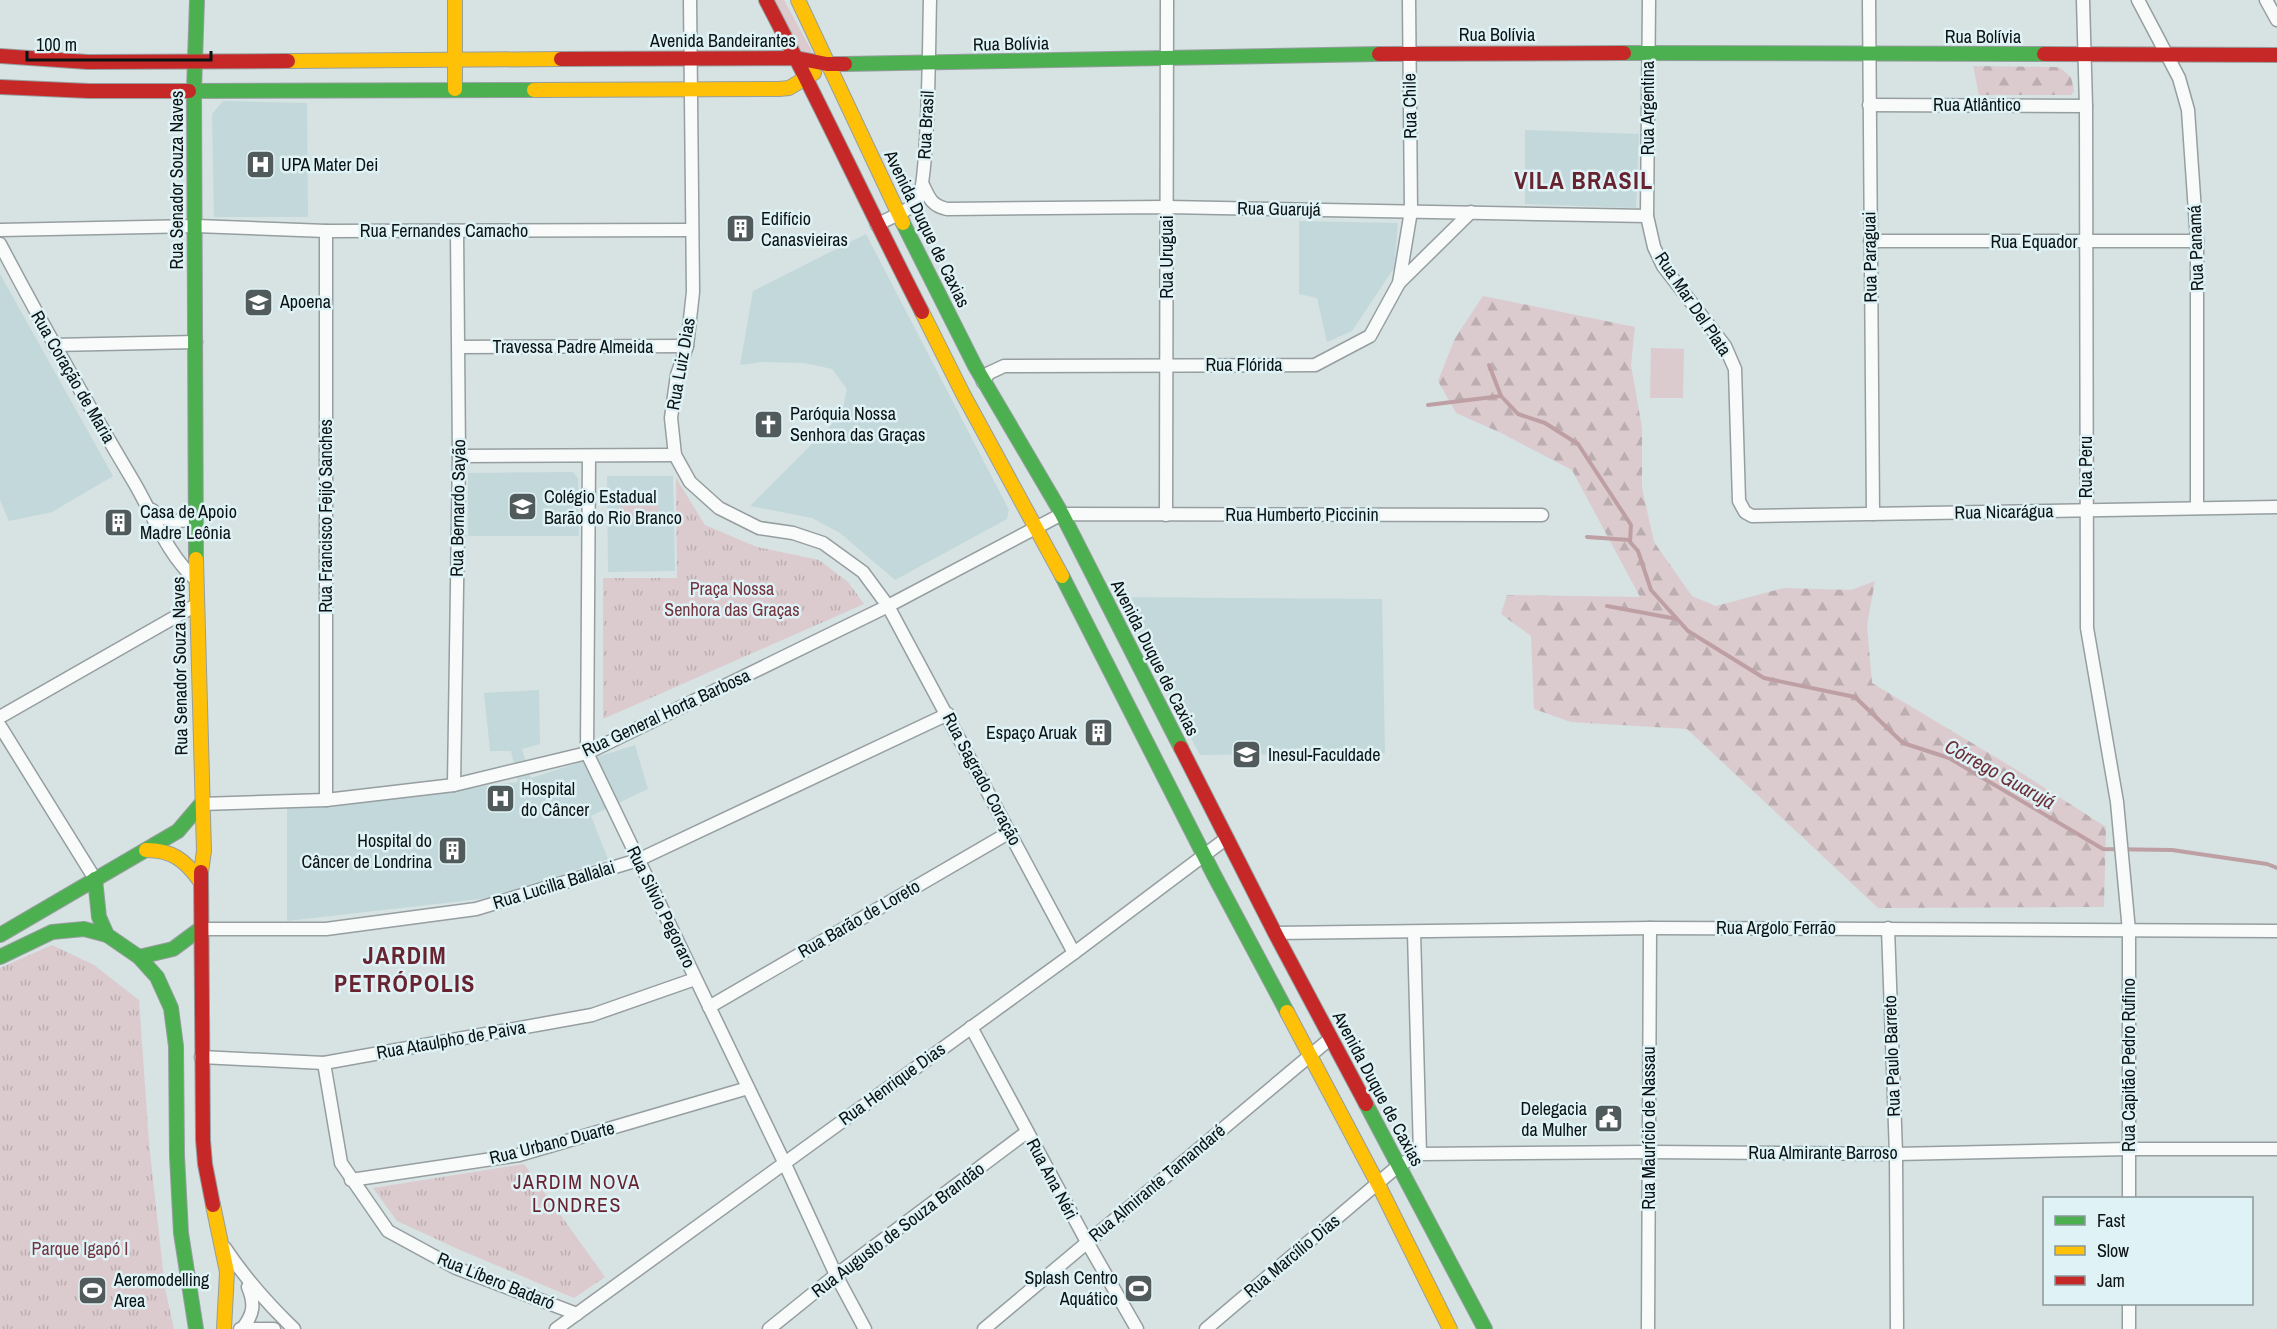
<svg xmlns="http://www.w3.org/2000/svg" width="2277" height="1329" font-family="'Archivo Narrow',sans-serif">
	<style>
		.built { fill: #c3d8db }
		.grass { fill: #dbcbce }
		.forest { fill: url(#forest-firs) }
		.park { fill: url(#park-tufts) }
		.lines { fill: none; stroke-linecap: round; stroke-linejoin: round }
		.stream { stroke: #bea0a4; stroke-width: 4 }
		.street-casing { stroke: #969e9f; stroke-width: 15 }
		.fast-casing { stroke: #969e9f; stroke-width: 16 }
		.slow-casing { stroke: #969e9f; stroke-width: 16 }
		.jam-casing { stroke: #969e9f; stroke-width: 16 }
		.street { stroke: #f9fbfb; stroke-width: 12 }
		.fast { stroke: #4caf50; stroke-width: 14 }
		.slow { stroke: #ffc107; stroke-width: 14 }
		.jam { stroke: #c62828; stroke-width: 14 }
		.labels { text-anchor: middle; stroke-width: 5; stroke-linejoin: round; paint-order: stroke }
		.street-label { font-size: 18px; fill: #0b1213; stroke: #dff2f5 }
		.poi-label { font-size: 18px; fill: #0b1213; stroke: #dff2f5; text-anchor: start }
		.park-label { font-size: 18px; fill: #73343f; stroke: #dff2f5 }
		.water-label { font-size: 20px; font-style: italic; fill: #6c2e39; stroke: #dff2f5 }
		.neighbourhood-label { font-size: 20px; letter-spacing: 1.5px; fill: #682331; stroke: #dff2f5 }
		.district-label { font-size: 24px; font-weight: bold; letter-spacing: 1.5px; fill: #682331; stroke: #dff2f5 }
	</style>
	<defs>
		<pattern id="forest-firs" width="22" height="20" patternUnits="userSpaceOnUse" patternTransform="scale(1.5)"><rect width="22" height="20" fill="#dbcbce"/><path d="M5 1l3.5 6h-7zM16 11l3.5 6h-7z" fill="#bbadb0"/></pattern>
		<pattern id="park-tufts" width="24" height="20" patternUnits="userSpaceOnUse" patternTransform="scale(1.5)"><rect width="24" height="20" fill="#dbcbce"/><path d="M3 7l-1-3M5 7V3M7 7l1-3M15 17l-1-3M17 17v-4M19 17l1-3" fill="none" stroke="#bbadb0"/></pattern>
	</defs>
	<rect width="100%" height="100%" fill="#d7e2e3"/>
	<!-- built -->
	<g class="built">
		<path d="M 223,101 L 307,103 L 308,217 L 214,217 L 212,114 Z"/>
		<path d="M 1525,130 L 1639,134 L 1636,208 L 1525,204 Z"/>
		<path d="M 1299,221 L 1398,223 L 1394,268 L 1352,331 L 1327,342 L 1317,298 L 1299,294 Z"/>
		<path d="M 866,234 L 1009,510 L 1007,519 L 895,580 L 840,533 L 812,518 L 750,506 L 831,425 L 843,408 L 847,389 L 832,369 L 805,363 L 762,362 L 740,365 L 753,291 Z"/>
		<path d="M 0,274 L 113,476 L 52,512 L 9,521 L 0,500 Z"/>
		<path d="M 573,472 L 578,478 L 579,536 L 468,536 L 468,473 Z"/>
		<path d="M 607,476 L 673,476 L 675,571 L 608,572 Z"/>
		<path d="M 1115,597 L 1382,599 L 1385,753 L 1200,755 Z"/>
		<path d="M 539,690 L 540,744 L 522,749 L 531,778 L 635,745 L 648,789 L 591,816 L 608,859 L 497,897 L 287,921 L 287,808 L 518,782 L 511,751 L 490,751 L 484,693 Z"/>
	</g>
	<!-- grass -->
	<g class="grass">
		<path d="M 771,0 L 784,0 L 815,57 L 798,54 Z"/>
		<path d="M 1651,348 L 1684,349 L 1683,398 L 1650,398 Z"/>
		<path d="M 658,495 L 659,522 L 621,523 L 620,496 Z"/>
	</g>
	<!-- forest -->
	<g class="forest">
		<path d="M 1973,66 L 2059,67 L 2071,77 L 2074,91 L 2071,95 L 1979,95 Z"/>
		<path d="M 1483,296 L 1635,327 L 1631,365 L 1642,428 L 1642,488 L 1654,542 L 1692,596 L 1716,606 L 1784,588 L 1851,590 L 1875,581 L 1867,625 L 1872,683 L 2012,767 L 2106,827 L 2104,907 L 1878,908 L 1687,729 L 1571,722 L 1534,709 L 1531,636 L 1501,614 L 1507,595 L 1640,597 L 1572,470 L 1499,432 L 1456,413 L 1438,381 L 1455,338 Z"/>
	</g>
	<!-- park -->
	<g class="park">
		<path d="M 676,478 L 705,525 L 757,547 L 819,560 L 848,582 L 864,604 L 603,719 L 603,578 L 677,578 Z"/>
		<path d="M 52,945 L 94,965 L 139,1000 L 149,1143 L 165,1288 L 174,1329 L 0,1329 L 0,968 Z"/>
		<path d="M 524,1164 L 605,1277 L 574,1298 L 460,1250 L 397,1221 L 373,1188 Z"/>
	</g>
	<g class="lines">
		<!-- stream -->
		<g class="stream">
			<path d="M 1489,365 L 1501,396 L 1518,414 L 1545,423 L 1578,444 L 1631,525 L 1630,542 L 1638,551 L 1651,590 L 1688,631 L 1764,678 L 1855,697 L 1903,743 L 1949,758 L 2103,849 L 2172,850 L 2267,864 L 2277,868"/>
			<path d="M 1428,405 L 1501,396"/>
			<path d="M 1587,537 L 1630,540"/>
			<path d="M 1607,606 L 1677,619"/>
		</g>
		<defs>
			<g id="street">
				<path d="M 690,0 L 693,292 L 687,346 L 677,375 L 671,418 L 675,455 L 690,482 L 719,508 L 759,528 L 793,533 L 823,543 L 863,572 L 888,606 L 1074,953"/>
				<path d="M 1649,0 L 1647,216 L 1654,247 L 1663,266 L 1725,346 L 1735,369 L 1739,501 L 1745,512 L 1752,516 L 2277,507"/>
				<path d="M 1869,0 L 1873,514"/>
				<path d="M 2083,0 L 2086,106 L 2087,628 L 2117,802 L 2129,931 L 2129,1198"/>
				<path d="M 2138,0 L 2179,78 L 2188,110 L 2197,241 L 2197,508"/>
				<path d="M 2266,0 L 2277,20"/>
				<path d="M 1869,105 L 2086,106"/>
				<path d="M 923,185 C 929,198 932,206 947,209 L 1167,207 L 1647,216"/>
				<path d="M 877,225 C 887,219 910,210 917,202 C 929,186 929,29 930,0"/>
				<path d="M 0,230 L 196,226 L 326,231 L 692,230"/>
				<path d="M 326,231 L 326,800"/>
				<path d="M 1870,241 L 2197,241"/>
				<path d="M 0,244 C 43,326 88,405 135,484 C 154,517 167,554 196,580"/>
				<path d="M 1399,283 L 1471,212"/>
				<path d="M 53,345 L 196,342"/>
				<path d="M 459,347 L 687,346"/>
				<path d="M 983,382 L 989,373 L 1004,366 L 1315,365 L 1370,336 L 1399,283 L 1411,211 L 1409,0"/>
				<path d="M 459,456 L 675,455"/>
				<path d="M 589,456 L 587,753 L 784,1162 L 836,1275 L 865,1329"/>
				<path d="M 152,510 C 167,523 177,522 196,519"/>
				<path d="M 1166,515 L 1167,0"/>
				<path d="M 0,717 L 196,605"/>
				<path d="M 0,726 L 95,879"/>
				<path d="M 454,785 L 459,456 L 457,231"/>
				<path d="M 201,804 L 326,800 L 454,785 L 587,753 L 888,606 L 1062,514 L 1542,515"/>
				<path d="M 1888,928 L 1896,1154 L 1897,1329"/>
				<path d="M 200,929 L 326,929 L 476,909 L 638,860 L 948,714"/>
				<path d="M 1414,932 L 1420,1154"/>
				<path d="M 1275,933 L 1650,928 L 2277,931"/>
				<path d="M 709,1007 L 1010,832"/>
				<path d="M 971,1027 L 1087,1242 L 1137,1329"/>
				<path d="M 201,1057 L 324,1063 L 592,1015 L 695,979"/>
				<path d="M 324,1063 L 341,1163 L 388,1231 L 456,1268 L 577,1314"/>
				<path d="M 351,1180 L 519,1155 L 748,1088"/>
				<path d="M 225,1248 C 245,1278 268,1304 294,1329"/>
				<path d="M 240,1329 L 274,1329"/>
				<path d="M 242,1329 C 254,1314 255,1304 248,1287"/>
				<path d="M 556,1329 L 1074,953 L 1227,838"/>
				<path d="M 769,1329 L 836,1275 L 1027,1132"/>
				<path d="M 984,1329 L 1331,1038"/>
				<path d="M 1206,1329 L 1398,1166 L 1420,1154 L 1650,1152 L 1896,1154 L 2129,1149 L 2277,1149"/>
				<path d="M 1648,1329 L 1650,928"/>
				<path d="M 2129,1329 L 2129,1304"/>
			</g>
			<g id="fast">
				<path d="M 1624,53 L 2044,54"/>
				<path d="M 845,64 L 1379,54"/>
				<path d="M 189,91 L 534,90"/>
				<path d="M 903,223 L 975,366 L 1062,514 L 1181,748"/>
				<path d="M 196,559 L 194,90 L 197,0"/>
				<path d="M 1062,576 L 1214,875 L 1287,1012"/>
				<path d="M 95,879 L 99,917 L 107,935 L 139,957 L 157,977 L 171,1008 L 176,1046 L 177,1156 L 181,1233 L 196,1329"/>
				<path d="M 0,935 L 178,831 L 201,804"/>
				<path d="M 0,957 L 52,932 L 84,929 L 107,935"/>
				<path d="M 139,957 L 173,949 L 200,929"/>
				<path d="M 1366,1104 L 1485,1329"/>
			</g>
			<g id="slow">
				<path d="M 455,0 L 455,89"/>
				<path d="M 798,0 L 903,223"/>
				<path d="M 288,61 L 561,59"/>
				<path d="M 534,90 L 779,89 L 789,88 L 814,73"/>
				<path d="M 922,312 L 963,394 L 1062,576"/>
				<path d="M 196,559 L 204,851 L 201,872"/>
				<path d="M 146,850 C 172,850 185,860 200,881"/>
				<path d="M 1287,1012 L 1378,1184 L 1450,1329"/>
				<path d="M 213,1205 L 227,1272 L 224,1329"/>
			</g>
			<g id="jam">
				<path d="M 766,0 C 820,103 869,209 922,312"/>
				<path d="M 1379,54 L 1624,53"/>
				<path d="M 2044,54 L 2277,55"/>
				<path d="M 0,56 L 88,62 L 288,61"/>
				<path d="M 561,59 L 796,58 L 827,64 L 845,64"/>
				<path d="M 0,87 L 89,91 L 189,91"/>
				<path d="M 1181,748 L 1275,933 L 1366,1104"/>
				<path d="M 201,872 L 203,1140 L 205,1164 L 213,1205"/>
			</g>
		</defs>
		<!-- street casing -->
		<use href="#street" class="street-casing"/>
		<!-- fast casing -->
		<use href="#fast" class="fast-casing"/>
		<!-- slow casing -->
		<use href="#slow" class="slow-casing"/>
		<!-- jam casing -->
		<use href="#jam" class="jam-casing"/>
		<!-- street -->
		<use href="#street" class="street"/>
		<!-- fast -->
		<use href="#fast" class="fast"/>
		<!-- slow -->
		<use href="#slow" class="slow"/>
		<!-- jam -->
		<use href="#jam" class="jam"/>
	</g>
	<!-- icons -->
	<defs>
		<symbol id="hospital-square" viewBox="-11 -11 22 22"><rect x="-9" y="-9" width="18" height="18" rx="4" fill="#525b5c" stroke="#dff2f5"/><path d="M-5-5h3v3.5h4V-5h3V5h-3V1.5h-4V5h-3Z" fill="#fff"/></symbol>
		<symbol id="building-square" viewBox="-11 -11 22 22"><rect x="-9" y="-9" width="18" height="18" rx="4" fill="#525b5c" stroke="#dff2f5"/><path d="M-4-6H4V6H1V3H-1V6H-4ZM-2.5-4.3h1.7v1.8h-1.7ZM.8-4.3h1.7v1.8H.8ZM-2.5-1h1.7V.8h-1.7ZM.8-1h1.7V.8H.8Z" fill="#fff"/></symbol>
		<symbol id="school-square" viewBox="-11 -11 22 22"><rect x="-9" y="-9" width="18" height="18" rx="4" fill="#525b5c" stroke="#dff2f5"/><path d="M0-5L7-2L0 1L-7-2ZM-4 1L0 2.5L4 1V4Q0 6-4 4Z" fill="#fff"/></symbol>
		<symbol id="church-square" viewBox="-11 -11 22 22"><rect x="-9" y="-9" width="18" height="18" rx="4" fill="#525b5c" stroke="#dff2f5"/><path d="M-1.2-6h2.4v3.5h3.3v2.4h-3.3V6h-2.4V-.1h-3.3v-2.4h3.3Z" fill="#fff"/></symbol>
		<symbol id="university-square" viewBox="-11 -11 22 22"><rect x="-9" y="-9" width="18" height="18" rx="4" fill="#525b5c" stroke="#dff2f5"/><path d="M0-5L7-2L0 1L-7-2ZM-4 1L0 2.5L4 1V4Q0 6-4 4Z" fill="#fff"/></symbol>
		<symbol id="civic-square" viewBox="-11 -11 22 22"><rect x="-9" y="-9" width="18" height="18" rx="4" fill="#525b5c" stroke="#dff2f5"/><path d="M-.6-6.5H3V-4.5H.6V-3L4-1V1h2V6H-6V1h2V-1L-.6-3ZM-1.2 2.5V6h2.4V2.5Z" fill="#fff"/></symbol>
		<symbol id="stadium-square" viewBox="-11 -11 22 22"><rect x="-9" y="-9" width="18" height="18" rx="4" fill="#525b5c" stroke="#dff2f5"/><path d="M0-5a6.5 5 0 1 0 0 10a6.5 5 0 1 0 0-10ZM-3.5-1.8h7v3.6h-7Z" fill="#fff"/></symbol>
	</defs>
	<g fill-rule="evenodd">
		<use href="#hospital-square" x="244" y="148" width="33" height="33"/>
		<use href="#building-square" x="724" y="212" width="33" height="33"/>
		<use href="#school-square" x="242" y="286" width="33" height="33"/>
		<use href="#church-square" x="752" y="408" width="33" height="33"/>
		<use href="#school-square" x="506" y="490" width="33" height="33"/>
		<use href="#building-square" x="102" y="506" width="33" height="33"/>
		<use href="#building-square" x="1082" y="716" width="33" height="33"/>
		<use href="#university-square" x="1230" y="738" width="33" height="33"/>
		<use href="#hospital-square" x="484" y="782" width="33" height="33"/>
		<use href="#building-square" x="436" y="834" width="33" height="33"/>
		<use href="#civic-square" x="1592" y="1102" width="33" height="33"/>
		<use href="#stadium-square" x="1122" y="1272" width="33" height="33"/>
		<use href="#stadium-square" x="76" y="1274" width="33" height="33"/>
	</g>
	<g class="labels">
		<!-- street labels -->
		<g class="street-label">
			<text x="1497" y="41">Rua Bolívia</text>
			<text x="1983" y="43">Rua Bolívia</text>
			<text x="723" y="47">Avenida Bandeirantes</text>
			<text transform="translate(1011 44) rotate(-1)" y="6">Rua Bolívia</text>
			<text x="1977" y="111">Rua Atlântico</text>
			<text transform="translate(1410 106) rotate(-91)" y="6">Rua Chile</text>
			<text transform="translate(1648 108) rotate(-90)" y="6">Rua Argentina</text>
			<text transform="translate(926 125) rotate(-87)" y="6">Rua Brasil</text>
			<text transform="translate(177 180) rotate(-90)" y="6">Rua Senador Souza Naves</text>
			<text transform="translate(1279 209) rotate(1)" y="6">Rua Guarujá</text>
			<text transform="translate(927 229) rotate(64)" y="6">Avenida Duque de Caxias</text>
			<text x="444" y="237">Rua Fernandes Camacho</text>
			<text x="2034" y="248">Rua Equador</text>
			<text transform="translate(2196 248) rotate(-92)" y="6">Rua Panamá</text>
			<text transform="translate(1167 257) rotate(-90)" y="6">Rua Uruguai</text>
			<text transform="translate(1870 257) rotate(-91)" y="6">Rua Paraguai</text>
			<text transform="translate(1693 304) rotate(56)" y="6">Rua Mar Del Plata</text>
			<text x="573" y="353">Travessa Padre Almeida</text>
			<text transform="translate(681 364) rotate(-80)" y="6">Rua Luiz Dias</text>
			<text x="1244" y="371">Rua Flórida</text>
			<text transform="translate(73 377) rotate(60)" y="6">Rua Coração de Maria</text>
			<text transform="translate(2086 467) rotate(-90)" y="6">Rua Peru</text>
			<text transform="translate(458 508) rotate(-89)" y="6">Rua Bernardo Sayão</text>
			<text transform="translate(2004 512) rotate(-1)" y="6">Rua Nicarágua</text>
			<text x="1302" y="521">Rua Humberto Piccinin</text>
			<text transform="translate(326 516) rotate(-90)" y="6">Rua Francisco Feijó Sanches</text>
			<text transform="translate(1155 658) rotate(63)" y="6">Avenida Duque de Caxias</text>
			<text transform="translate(180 666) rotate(-91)" y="6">Rua Senador Souza Naves</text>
			<text transform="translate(666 713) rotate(-25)" y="6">Rua General Horta Barbosa</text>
			<text transform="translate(982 779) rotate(62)" y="6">Rua Sagrado Coração</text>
			<text transform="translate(554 885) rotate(-17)" y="6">Rua Lucilla Ballalai</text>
			<text transform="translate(661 907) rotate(64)" y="6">Rua Silvio Pegoraro</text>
			<text transform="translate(859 919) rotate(-30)" y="6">Rua Barão de Loreto</text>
			<text x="1776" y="934">Rua Argolo Ferrão</text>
			<text transform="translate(451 1040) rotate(-10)" y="6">Rua Ataulpho de Paiva</text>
			<text transform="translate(1892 1056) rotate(-92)" y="6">Rua Paulo Barreto</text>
			<text transform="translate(2129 1065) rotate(-90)" y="6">Rua Capitão Pedro Rufino</text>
			<text transform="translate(892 1084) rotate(-36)" y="6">Rua Henrique Dias</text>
			<text transform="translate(1378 1089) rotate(62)" y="6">Avenida Duque de Caxias</text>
			<text transform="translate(1649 1128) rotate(-90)" y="6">Rua Maurício de Nassau</text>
			<text transform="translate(552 1143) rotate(-14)" y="6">Rua Urbano Duarte</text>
			<text x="1823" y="1159">Rua Almirante Barroso</text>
			<text transform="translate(1052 1179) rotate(62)" y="6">Rua Ana Néri</text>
			<text transform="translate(1157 1183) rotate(-40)" y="6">Rua Almirante Tamandaré</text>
			<text transform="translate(898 1230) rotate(-37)" y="6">Rua Augusto de Souza Brandão</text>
			<text transform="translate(1292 1256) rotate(-40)" y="6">Rua Marcílio Dias</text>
			<text transform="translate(496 1281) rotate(22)" y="6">Rua Líbero Badaró</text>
		</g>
		<!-- poi labels -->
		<g class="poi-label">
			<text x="281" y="171">UPA Mater Dei</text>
			<text x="761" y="225">Edifício<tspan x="761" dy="21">Canasvieiras</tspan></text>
			<text x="280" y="308">Apoena</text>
			<text x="790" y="420">Paróquia Nossa<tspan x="790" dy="21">Senhora das Graças</tspan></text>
			<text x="544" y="503">Colégio Estadual<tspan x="544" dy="21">Barão do Rio Branco</tspan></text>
			<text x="140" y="518">Casa de Apoio<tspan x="140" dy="21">Madre Leônia</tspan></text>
			<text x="1077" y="739" text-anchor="end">Espaço Aruak</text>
			<text x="1268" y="761">Inesul-Faculdade</text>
			<text x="521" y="795">Hospital<tspan x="521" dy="21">do Câncer</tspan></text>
			<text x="432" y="847" text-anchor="end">Hospital do<tspan x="432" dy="21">Câncer de Londrina</tspan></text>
			<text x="1587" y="1115" text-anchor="end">Delegacia<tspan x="1587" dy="21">da Mulher</tspan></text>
			<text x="1118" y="1284" text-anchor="end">Splash Centro<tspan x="1118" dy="21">Aquático</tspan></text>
			<text x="114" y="1286">Aeromodelling<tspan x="114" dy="21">Area</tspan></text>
		</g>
		<!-- park labels -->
		<g class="park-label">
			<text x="732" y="595">Praça Nossa<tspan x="732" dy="21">Senhora das Graças</tspan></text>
			<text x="80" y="1255">Parque Igapó I</text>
		</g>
		<!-- water labels -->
		<g class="water-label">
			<text transform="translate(2000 774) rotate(29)" y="7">Córrego Guarujá</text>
		</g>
		<!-- neighbourhood labels -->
		<g class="neighbourhood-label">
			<text x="577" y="1189">JARDIM NOVA<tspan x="577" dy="23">LONDRES</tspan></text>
		</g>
		<!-- district labels -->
		<g class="district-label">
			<text x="1584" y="189">VILA BRASIL</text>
			<text x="405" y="964">JARDIM<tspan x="405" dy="28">PETRÓPOLIS</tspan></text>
		</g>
	</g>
	<!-- legend -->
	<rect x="2043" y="1197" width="210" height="108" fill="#dff2f5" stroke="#8a989b" stroke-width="1.5"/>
	<rect x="2055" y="1216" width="30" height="9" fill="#4caf50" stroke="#8a989b" stroke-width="1.5"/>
	<text x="2097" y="1227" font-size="18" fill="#0b1213">Fast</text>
	<rect x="2055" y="1246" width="30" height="9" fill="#ffc107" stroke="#8a989b" stroke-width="1.5"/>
	<text x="2097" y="1257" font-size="18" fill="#0b1213">Slow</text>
	<rect x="2055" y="1276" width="30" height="9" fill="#c62828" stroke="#8a989b" stroke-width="1.5"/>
	<text x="2097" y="1287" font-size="18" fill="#0b1213">Jam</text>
	<!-- scale -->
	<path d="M27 51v9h184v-9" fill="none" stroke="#0b1213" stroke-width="3"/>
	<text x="36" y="51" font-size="18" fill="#0b1213" stroke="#dff2f5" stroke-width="4.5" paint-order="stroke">100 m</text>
</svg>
